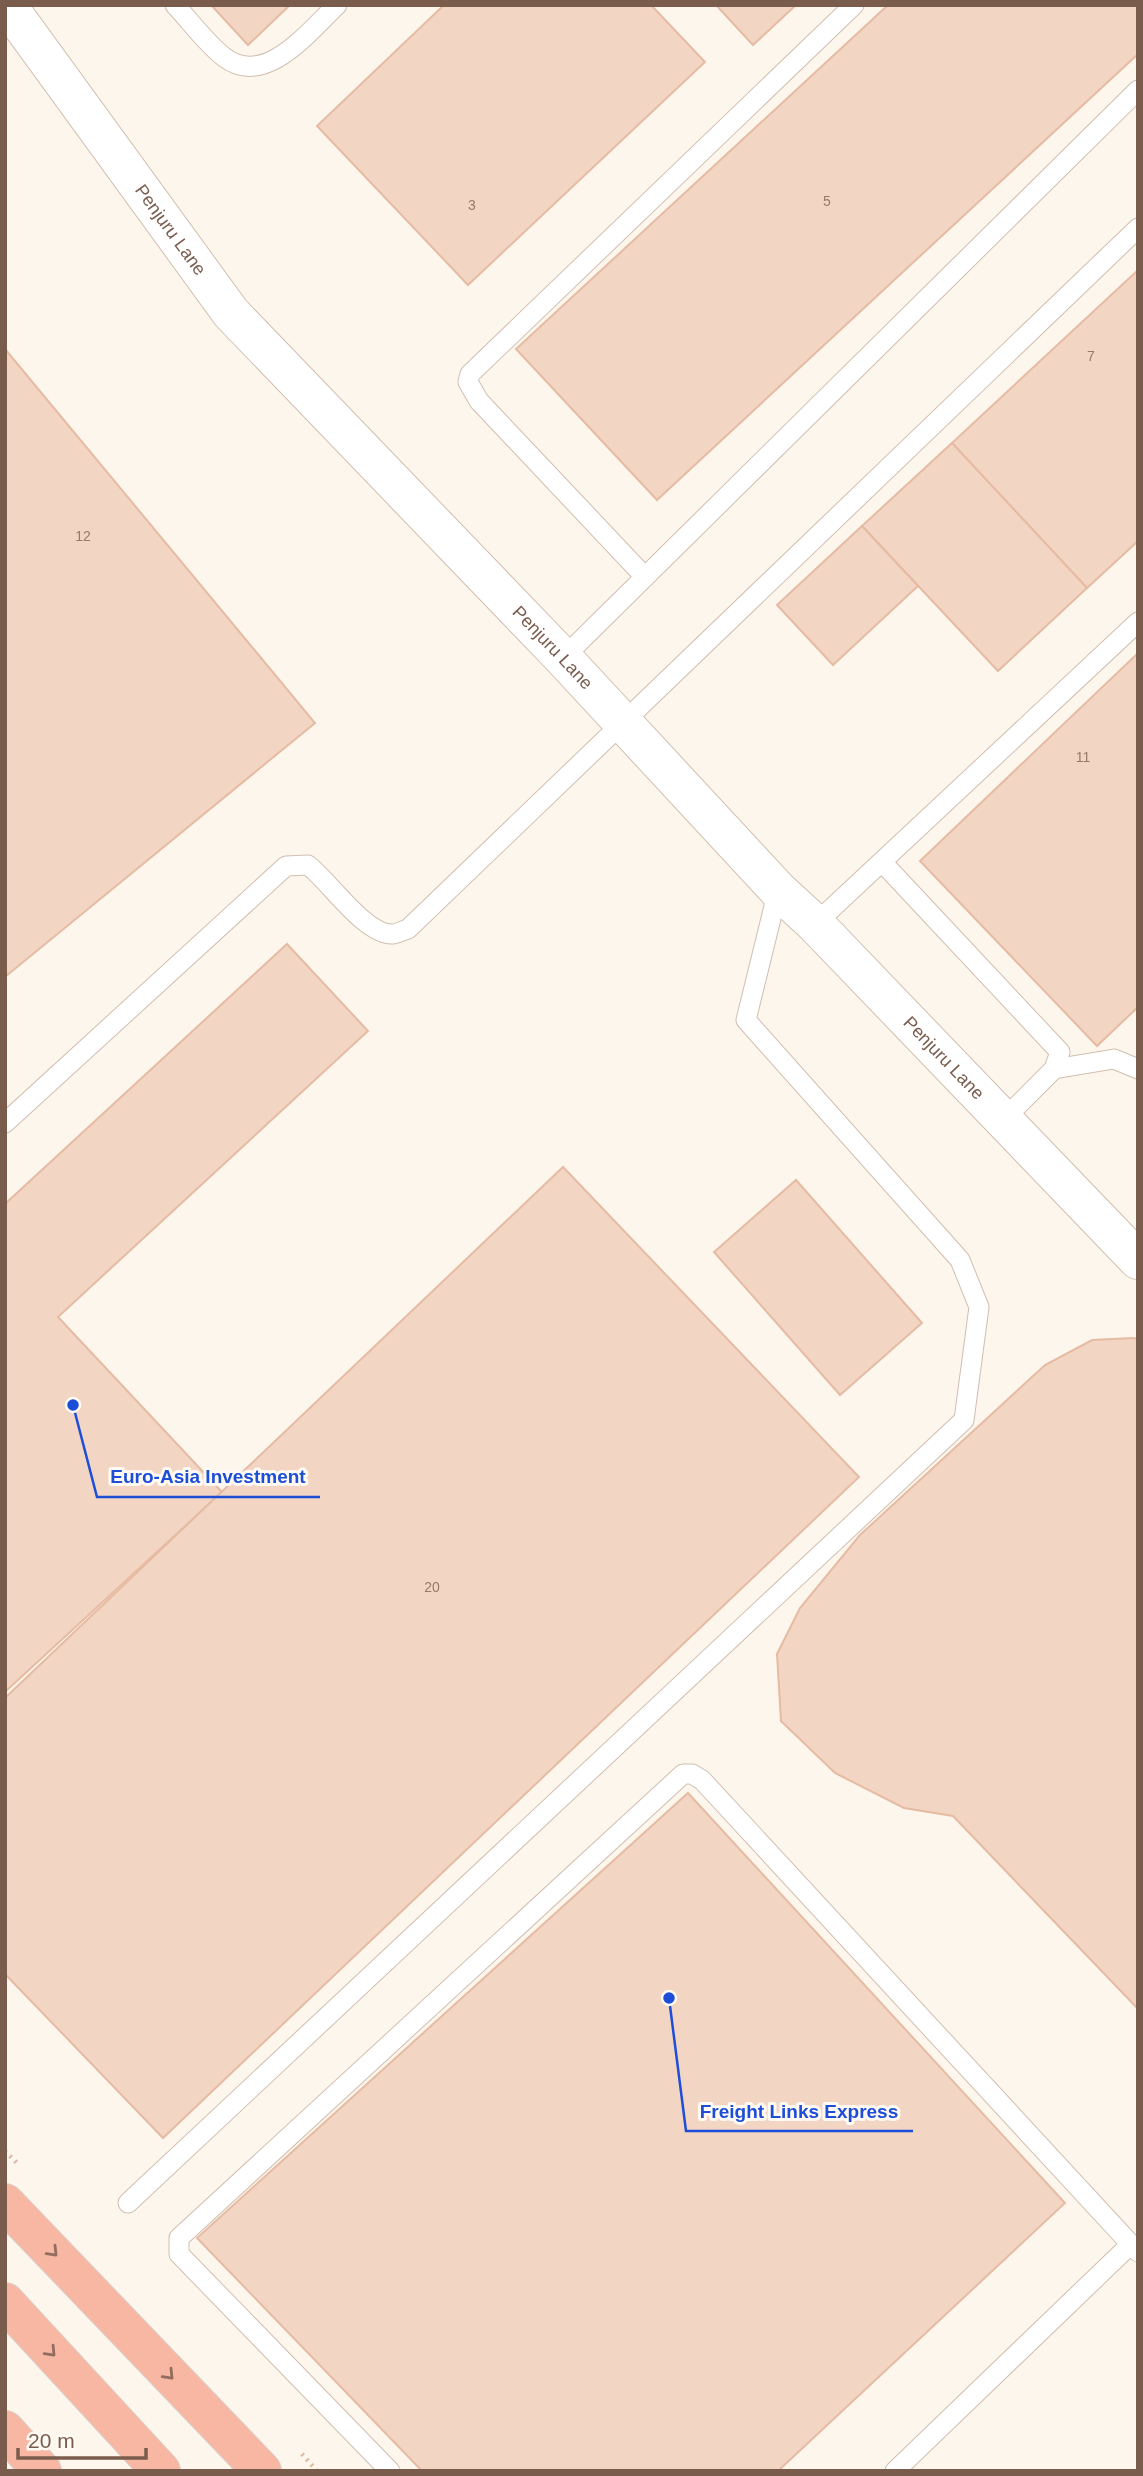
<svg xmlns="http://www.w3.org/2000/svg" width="1143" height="2476" font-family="Helvetica,sans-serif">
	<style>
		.building { fill: #f3d5c3; stroke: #e6bba3; stroke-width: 2 }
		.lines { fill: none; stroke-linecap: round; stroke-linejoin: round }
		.lane-casing { stroke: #d1beb0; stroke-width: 21 }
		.street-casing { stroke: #d1beb0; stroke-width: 40 }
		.highway-casing { stroke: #dad1cd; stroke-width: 40 }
		.path { stroke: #d9b8a5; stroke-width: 4.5; stroke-dasharray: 2 5; stroke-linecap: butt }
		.lane { stroke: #fff; stroke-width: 19 }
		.street { stroke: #fff; stroke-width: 38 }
		.highway { stroke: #f7b7a3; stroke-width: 38 }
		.oneway { stroke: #936e5e }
		.labels { text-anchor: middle; stroke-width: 6; stroke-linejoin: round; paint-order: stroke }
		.number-label { font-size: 14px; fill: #987a6a }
		.street-label { font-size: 18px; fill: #7a5c4d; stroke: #fffaf3 }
		.leader { fill: none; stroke: #1d4ed8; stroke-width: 2.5 }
		.callout-dot { fill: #1d4ed8; stroke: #fffaf3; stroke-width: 2.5 }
		.callout-label { font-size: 19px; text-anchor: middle; font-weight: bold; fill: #1d4ed8; stroke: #fffaf3; stroke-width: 6; stroke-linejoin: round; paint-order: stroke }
	</style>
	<rect width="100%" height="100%" fill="#fdf6ec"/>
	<!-- building -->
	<g class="building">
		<path d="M 211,5 L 290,5 L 248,45 Z"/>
		<path d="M 444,5 L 651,5 L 705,62 L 468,285 L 317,126 Z"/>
		<path d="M 716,5 L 796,5 L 753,45 Z"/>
		<path d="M 888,5 L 1138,5 L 1138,54 L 657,500 L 516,349 Z"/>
		<path d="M 1138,270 L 1138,541 L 1087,588 L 952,443 Z"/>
		<path d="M 5,349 L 315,723 L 5,977 Z"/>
		<path d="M 952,443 L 1087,588 L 998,671 L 862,526 Z"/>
		<path d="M 862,526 L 918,586 L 833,665 L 777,605 Z"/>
		<path d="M 1138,653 L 1138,1007 L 1097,1046 L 920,861 Z"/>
		<path d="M 287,944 L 368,1031 L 58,1317 L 222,1492 L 5,1692 L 5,1204 Z"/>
		<path d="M 563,1167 L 859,1477 L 163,2138 L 5,1974 L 5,1698 Z"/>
		<path d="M 796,1180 L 922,1323 L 840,1395 L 714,1252 Z"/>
		<path d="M 1133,1338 L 1138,1339 L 1138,2009 L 953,1816 L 904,1808 L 835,1773 L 781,1721 L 777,1654 L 800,1608 L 860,1535 L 1045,1365 L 1092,1340 Z"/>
		<path d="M 688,1793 L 1065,2203 L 778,2471 L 422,2471 L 197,2238 Z"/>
	</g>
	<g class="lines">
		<defs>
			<g id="lane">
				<path d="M 175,5 C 191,22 206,43 224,57 C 265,89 309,31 337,5"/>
				<path d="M 645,577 L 479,401 L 468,382 L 470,374 L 854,5"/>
				<path d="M 563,658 L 1138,90"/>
				<path d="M 882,862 L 1060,1052 L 1054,1069 L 1004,1119"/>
				<path d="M 815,924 L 1138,622"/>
				<path d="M 1054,1069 L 1114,1059 L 1138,1069"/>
				<path d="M 5,1123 L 286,866 L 308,865 C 329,881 366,936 393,934 C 397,934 404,930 408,929 L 1138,228"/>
				<path d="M 128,2203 L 964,1420 L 979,1307 L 960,1260 L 746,1020 L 778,890"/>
				<path d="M 390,2471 L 179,2254 L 179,2238 L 683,1774 L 692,1774 L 702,1780 L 1138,2252"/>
				<path d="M 895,2471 L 1131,2244"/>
			</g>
			<g id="street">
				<path id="s1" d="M 7,5 L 231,313 L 563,658 L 778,890 L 815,924 L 1138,1260"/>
			</g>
			<g id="highway">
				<path d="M 5,2203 L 262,2471"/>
				<path d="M 5,2302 L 161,2471"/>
				<path d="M 5,2430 L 42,2471"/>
			</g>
		</defs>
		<!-- lane casing -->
		<use href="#lane" class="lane-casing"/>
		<!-- street casing -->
		<use href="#street" class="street-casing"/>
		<!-- highway casing -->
		<use href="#highway" class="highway-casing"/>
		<!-- path -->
		<g class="path">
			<path d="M 5,2151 L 17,2163"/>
			<path d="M 302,2454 L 317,2471"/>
		</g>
		<!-- lane -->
		<use href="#lane" class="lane"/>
		<!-- street -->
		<use href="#street" class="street"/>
		<!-- highway -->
		<use href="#highway" class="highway"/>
	</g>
	<!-- one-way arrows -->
	<defs><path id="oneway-chevron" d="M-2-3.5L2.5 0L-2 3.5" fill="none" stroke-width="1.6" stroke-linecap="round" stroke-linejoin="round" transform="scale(1.75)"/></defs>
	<g class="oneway">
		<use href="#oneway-chevron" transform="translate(53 2252) rotate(46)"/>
		<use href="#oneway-chevron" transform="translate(51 2352) rotate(47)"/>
		<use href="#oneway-chevron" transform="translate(169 2375) rotate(46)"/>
	</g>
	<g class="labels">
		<!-- number labels -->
		<g class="number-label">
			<text x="827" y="206">5</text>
			<text x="472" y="210">3</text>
			<text x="1091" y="361">7</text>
			<text x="83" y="541">12</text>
			<text x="1083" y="762">11</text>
			<text x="432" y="1592">20</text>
		</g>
		<!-- street labels -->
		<g class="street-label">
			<text dy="6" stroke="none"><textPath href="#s1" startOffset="278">Penjuru Lane</textPath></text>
			<text dy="6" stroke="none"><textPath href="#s1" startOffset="845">Penjuru Lane</textPath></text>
			<text dy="6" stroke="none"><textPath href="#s1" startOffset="1412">Penjuru Lane</textPath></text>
		</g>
	</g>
	<!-- callouts -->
	<path class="leader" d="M73 1405L97 1497H320M669 1998L686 2131H913"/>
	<g class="callout-dot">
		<circle cx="73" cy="1405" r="7"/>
		<circle cx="669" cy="1998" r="7"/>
	</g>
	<g class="callout-label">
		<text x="208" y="1483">Euro-Asia Investment</text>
		<text x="799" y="2118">Freight Links Express</text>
	</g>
	<!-- border -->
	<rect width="1143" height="2476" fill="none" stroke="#7a5c4d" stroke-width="14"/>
	<!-- scale -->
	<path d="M18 2448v10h128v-10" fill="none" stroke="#7a5c4d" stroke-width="3.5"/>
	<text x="28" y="2448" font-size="21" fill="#7a5c4d" stroke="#fffaf3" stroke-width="5" paint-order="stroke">20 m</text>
</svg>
